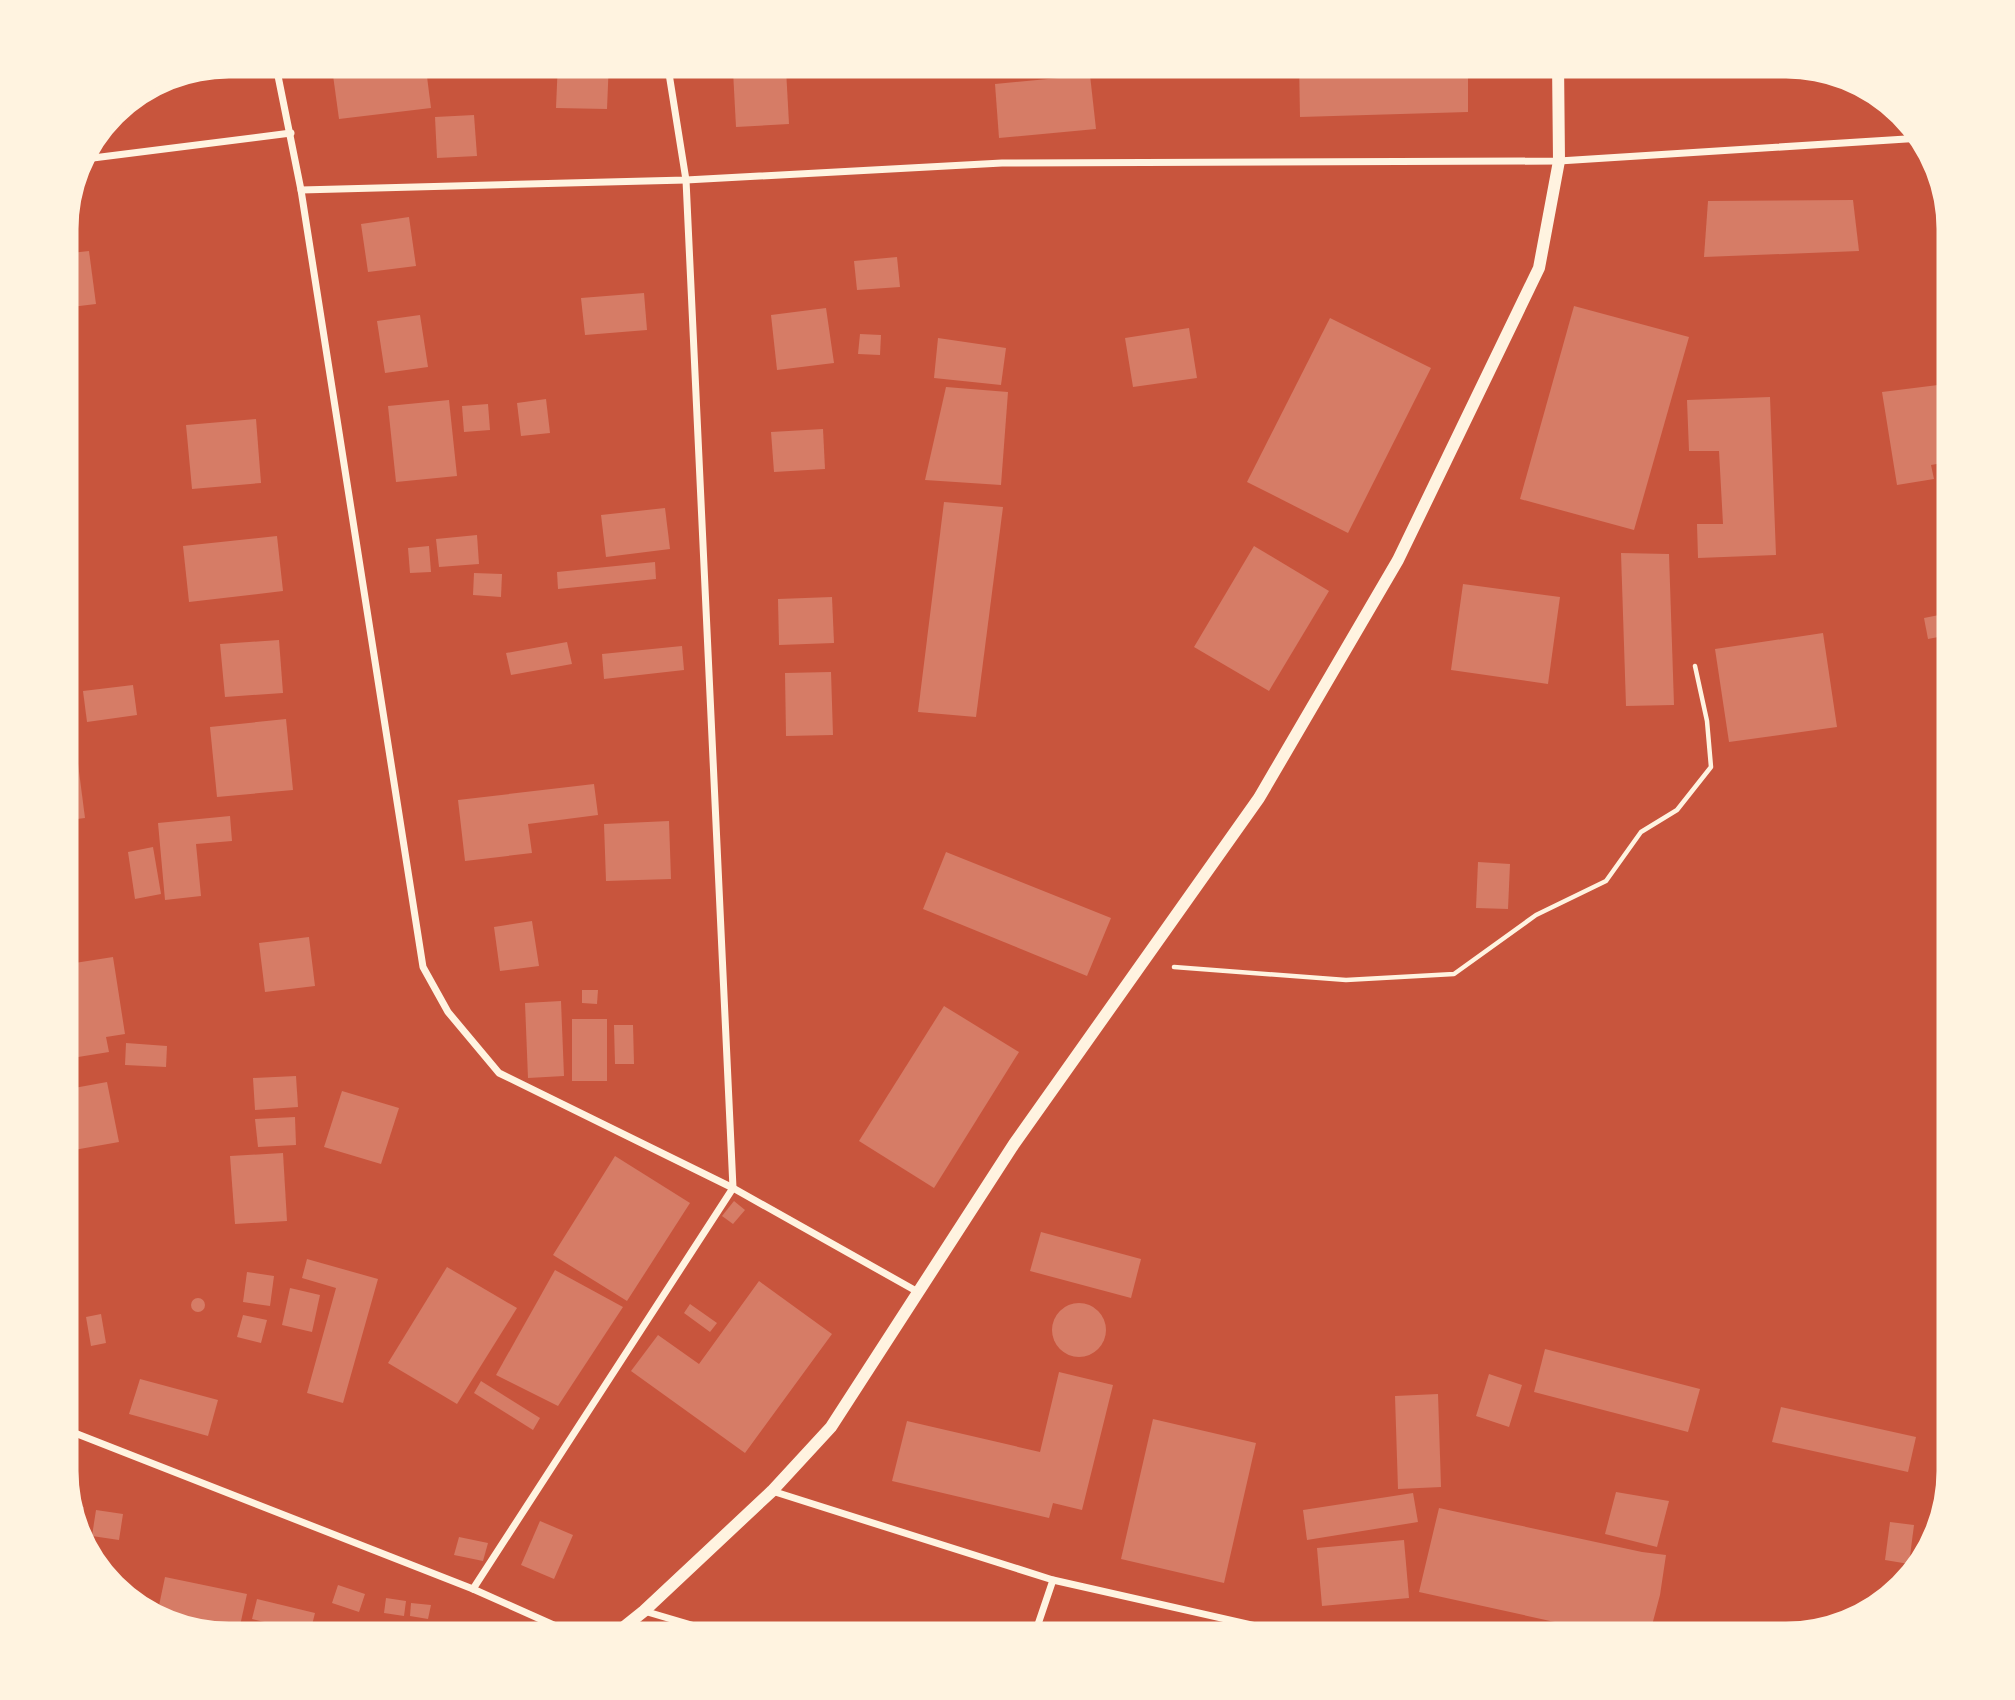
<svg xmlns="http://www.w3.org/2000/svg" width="2015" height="1700" font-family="Montserrat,sans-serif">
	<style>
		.building { fill: #d67c66 }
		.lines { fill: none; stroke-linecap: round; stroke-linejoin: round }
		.path { stroke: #fff3e0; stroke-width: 4.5 }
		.minor { stroke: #fff3e0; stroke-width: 7 }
		.tertiary { stroke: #fff3e0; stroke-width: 12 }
		.rim { fill: none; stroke: #fff3e0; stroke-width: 9 }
	</style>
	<rect width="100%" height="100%" fill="#c8553d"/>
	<!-- building -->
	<g class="building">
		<path d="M 386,61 L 425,61 L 431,108 L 339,119 L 332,68 Z"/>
		<path d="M 558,61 L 609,61 L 607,109 L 556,108 Z"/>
		<path d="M 1299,61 L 1468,61 L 1468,112 L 1300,117 Z"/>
		<path d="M 1779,61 L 1787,61 L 1820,68 L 1781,74 Z"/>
		<path d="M 786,69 L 789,124 L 736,127 L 733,71 Z"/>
		<path d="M 1090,75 L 1096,129 L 999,138 L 995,84 Z"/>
		<path d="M 474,115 L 477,156 L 437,158 L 435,117 Z"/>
		<path d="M 1853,200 L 1859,251 L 1704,257 L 1708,201 Z"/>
		<path d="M 409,217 L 416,266 L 368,272 L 361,224 Z"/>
		<path d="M 89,251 L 96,304 L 63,308 L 62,254 Z"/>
		<path d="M 897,257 L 900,287 L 857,290 L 854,261 Z"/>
		<path d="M 644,293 L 647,330 L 585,335 L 581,298 Z"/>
		<path d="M 1574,306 L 1689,337 L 1634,530 L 1520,499 Z"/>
		<path d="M 826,308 L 834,363 L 777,370 L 771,315 Z"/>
		<path d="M 420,315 L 428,367 L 385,373 L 377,321 Z"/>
		<path d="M 1330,318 L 1431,368 L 1348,533 L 1247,482 Z"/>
		<path d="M 1189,328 L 1197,378 L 1133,387 L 1125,338 Z"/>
		<path d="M 860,334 L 881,335 L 880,355 L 858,354 Z"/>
		<path d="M 938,338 L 1006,348 L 1001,385 L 934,378 Z"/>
		<path d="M 1954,383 L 1954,461 L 1931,465 L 1934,479 L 1897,485 L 1882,392 Z"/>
		<path d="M 946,387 L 1008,392 L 1001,485 L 925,480 Z"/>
		<path d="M 1770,397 L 1776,555 L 1698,558 L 1697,524 L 1723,524 L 1719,451 L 1689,451 L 1687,400 Z"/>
		<path d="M 546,399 L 550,433 L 521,436 L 517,403 Z"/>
		<path d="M 449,400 L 457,476 L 396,482 L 388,406 Z"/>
		<path d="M 488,404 L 490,430 L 464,432 L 462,406 Z"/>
		<path d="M 256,419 L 261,483 L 192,489 L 186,425 Z"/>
		<path d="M 823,429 L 825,469 L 774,472 L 771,432 Z"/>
		<path d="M 944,502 L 1003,507 L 976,717 L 918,712 Z"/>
		<path d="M 665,508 L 670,549 L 606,557 L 601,515 Z"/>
		<path d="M 477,535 L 479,564 L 439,567 L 436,539 Z"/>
		<path d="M 277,536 L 283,591 L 189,602 L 183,546 Z"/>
		<path d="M 429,546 L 431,572 L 410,573 L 408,548 Z"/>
		<path d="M 1254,546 L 1329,591 L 1269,691 L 1194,647 Z"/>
		<path d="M 1621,553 L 1669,554 L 1674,705 L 1626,706 Z"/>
		<path d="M 655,562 L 656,579 L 558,589 L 557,572 Z"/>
		<path d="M 474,573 L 502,574 L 501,597 L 473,595 Z"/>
		<path d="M 1463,584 L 1560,597 L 1548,684 L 1451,670 Z"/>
		<path d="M 832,597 L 834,643 L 779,645 L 778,599 Z"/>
		<path d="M 1954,612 L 1954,634 L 1928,639 L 1924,618 Z"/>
		<path d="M 1823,633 L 1837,727 L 1729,742 L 1715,649 Z"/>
		<path d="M 279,640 L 283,693 L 225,697 L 220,644 Z"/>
		<path d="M 567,642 L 572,664 L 511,675 L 506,653 Z"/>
		<path d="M 682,646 L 684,670 L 604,679 L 602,654 Z"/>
		<path d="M 831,672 L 833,735 L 786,736 L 785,673 Z"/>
		<path d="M 133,685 L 137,715 L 87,722 L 83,691 Z"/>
		<path d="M 286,719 L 293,790 L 217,797 L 210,727 Z"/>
		<path d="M 77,756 L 85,818 L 62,821 L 62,758 Z"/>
		<path d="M 594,784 L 598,815 L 528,824 L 532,853 L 465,861 L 458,800 Z"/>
		<path d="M 230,816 L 232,841 L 196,844 L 201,896 L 165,900 L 158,823 Z"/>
		<path d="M 669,821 L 671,879 L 606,881 L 604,824 Z"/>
		<path d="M 153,847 L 161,894 L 135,899 L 128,852 Z"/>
		<path d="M 946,852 L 1111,918 L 1087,976 L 923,909 Z"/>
		<path d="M 1478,862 L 1510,864 L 1508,909 L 1476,908 Z"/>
		<path d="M 532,921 L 539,966 L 500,971 L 494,927 Z"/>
		<path d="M 309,937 L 315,986 L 265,992 L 259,943 Z"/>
		<path d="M 113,957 L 125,1034 L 106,1037 L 109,1052 L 72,1058 L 70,1044 L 62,1045 L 62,965 Z"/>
		<path d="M 582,990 L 598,990 L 597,1004 L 582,1003 Z"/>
		<path d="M 561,1001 L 564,1076 L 528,1078 L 525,1003 Z"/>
		<path d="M 944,1006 L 1019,1052 L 934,1188 L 859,1141 Z"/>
		<rect x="572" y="1019" width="35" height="62"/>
		<path d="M 614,1025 L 633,1025 L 634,1064 L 615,1064 Z"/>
		<path d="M 126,1043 L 167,1046 L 166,1067 L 125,1065 Z"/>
		<path d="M 296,1076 L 298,1107 L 255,1110 L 253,1078 Z"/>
		<path d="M 107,1082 L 119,1142 L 74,1150 L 63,1090 Z"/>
		<path d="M 342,1091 L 399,1108 L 381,1164 L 324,1147 Z"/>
		<path d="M 295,1117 L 296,1145 L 258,1147 L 255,1119 Z"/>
		<path d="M 283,1153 L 287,1221 L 235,1224 L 230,1156 Z"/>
		<path d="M 615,1156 L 690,1203 L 627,1301 L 553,1255 Z"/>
		<path d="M 734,1201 L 745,1210 L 733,1224 L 722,1216 Z"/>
		<path d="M 1041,1232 L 1141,1259 L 1131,1298 L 1030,1271 Z"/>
		<path d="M 307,1259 L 378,1279 L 343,1403 L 307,1393 L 336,1288 L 302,1278 Z"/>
		<path d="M 447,1267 L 517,1308 L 457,1404 L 388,1363 Z"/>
		<path d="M 555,1270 L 623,1307 L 558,1406 L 496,1375 Z"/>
		<path d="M 247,1272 L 274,1276 L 270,1306 L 243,1302 Z"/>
		<path d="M 759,1281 L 832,1334 L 745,1453 L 631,1371 L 658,1335 L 699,1364 Z"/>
		<path d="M 290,1288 L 320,1295 L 312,1332 L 282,1325 Z"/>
		<circle cx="198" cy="1305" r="7"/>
		<circle cx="1079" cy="1330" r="27"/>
		<path d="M 690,1304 L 717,1323 L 710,1332 L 684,1313 Z"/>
		<path d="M 101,1314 L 106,1343 L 91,1346 L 86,1317 Z"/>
		<path d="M 243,1315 L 267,1320 L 261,1343 L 237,1337 Z"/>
		<path d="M 1545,1349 L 1700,1389 L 1688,1432 L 1534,1392 Z"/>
		<path d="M 1059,1372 L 1113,1385 L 1082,1510 L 1053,1503 L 1049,1518 L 892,1481 L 907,1421 L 1040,1452 Z"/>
		<path d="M 1489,1374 L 1522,1385 L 1509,1427 L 1476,1416 Z"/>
		<path d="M 140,1379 L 218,1400 L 208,1436 L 129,1414 Z"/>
		<path d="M 481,1381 L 540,1418 L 533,1430 L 474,1393 Z"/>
		<path d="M 1438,1394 L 1441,1487 L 1398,1489 L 1395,1396 Z"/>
		<path d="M 1781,1407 L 1916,1437 L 1908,1472 L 1772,1442 Z"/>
		<path d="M 1153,1419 L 1256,1443 L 1224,1583 L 1121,1559 Z"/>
		<path d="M 1951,1441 L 1954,1442 L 1954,1472 L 1951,1484 L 1942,1482 Z"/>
		<path d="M 1616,1492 L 1669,1501 L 1657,1547 L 1605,1534 Z"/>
		<path d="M 1413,1493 L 1418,1522 L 1307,1540 L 1303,1510 Z"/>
		<path d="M 68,1504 L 84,1507 L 81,1532 L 75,1531 Z"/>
		<path d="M 1439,1508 L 1642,1552 L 1666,1555 L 1660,1595 L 1651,1629 L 1623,1637 L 1419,1592 Z"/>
		<path d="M 96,1510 L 123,1514 L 119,1540 L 92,1536 Z"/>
		<path d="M 540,1521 L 573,1535 L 554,1579 L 521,1565 Z"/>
		<path d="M 1890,1522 L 1914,1525 L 1909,1564 L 1885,1560 Z"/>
		<path d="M 459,1537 L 488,1543 L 483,1561 L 454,1555 Z"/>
		<path d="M 1404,1540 L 1409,1598 L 1322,1606 L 1317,1548 Z"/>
		<path d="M 165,1577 L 247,1594 L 237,1639 L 165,1626 L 156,1620 Z"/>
		<path d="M 338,1585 L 365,1594 L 359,1612 L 332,1603 Z"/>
		<path d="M 386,1598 L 406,1601 L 404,1616 L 384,1613 Z"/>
		<path d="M 257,1599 L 315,1613 L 310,1633 L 252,1619 Z"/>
		<path d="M 411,1603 L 431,1605 L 428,1619 L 410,1616 Z"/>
		<path d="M 405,1631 L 430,1635 L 429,1639 L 404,1639 Z"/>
	</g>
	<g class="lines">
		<!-- path -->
		<path class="path" d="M 1174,967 L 1346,980 L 1454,974 L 1536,915 L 1606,881 L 1641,832 L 1677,810 L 1711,767 L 1707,721 L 1695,666"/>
		<!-- minor -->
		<g class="minor">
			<path d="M 275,61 L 301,190 L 423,967 L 448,1012 L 499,1073 L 733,1188 L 918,1292"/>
			<path d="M 77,160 L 291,133"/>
			<path d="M 301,190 L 686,180 L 1002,163 L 1559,161 L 1922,138"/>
			<path d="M 62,1428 L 473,1589 L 585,1639"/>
			<path d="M 772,1491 L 1053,1580 L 1314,1639"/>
			<path d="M 473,1589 L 733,1188 L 686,180 L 667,61"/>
			<path d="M 644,1611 L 739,1639"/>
			<path d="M 1033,1639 L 1053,1580"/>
		</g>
		<!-- tertiary -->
		<path class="tertiary" d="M 609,1639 L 644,1611 L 772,1491 L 831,1427 L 1014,1144 L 1259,798 L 1398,560 L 1539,268 L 1559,161 L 1558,61"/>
	</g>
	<!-- crop -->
	<path d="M0 0H2015V1700H0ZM229 74H1786A155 155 0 0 1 1941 229V1471A155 155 0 0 1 1786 1626H229A155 155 0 0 1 74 1471V229A155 155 0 0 1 229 74Z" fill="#fff3e0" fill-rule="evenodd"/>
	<path class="rim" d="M229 74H1786A155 155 0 0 1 1941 229V1471A155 155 0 0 1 1786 1626H229A155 155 0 0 1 74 1471V229A155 155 0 0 1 229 74Z"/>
</svg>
